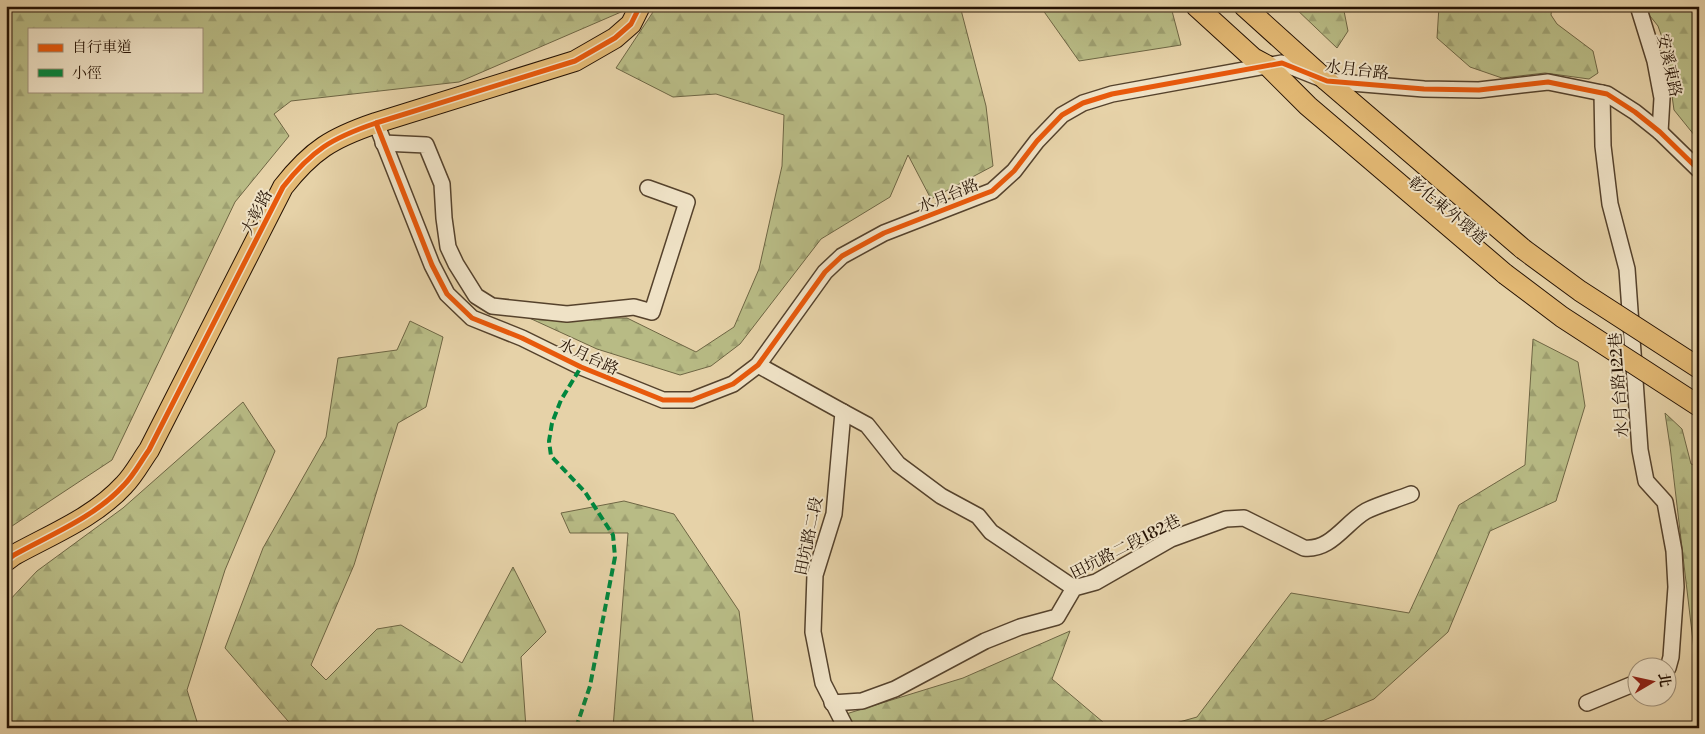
<svg xmlns="http://www.w3.org/2000/svg" width="1705" height="734" font-family="'Libre Bodoni','Noto Serif TC',serif">
	<style>
		.forest { fill: url(#forest-firs); stroke: #6e6644; fill-rule: evenodd }
		.lines { fill: none; stroke-linecap: round; stroke-linejoin: round }
		.minor-casing { stroke: #55422c; stroke-width: 18 }
		.major-casing { stroke: #251203; stroke-width: 22 }
		.minor { stroke: #efe2c6; stroke-width: 15 }
		.major { stroke: #e3b974; stroke-width: 20 }
		.major-bridge-casing { stroke: #251203; stroke-width: 22; stroke-linecap: butt }
		.major-bridge { stroke: #e3b974; stroke-width: 20 }
		.quiet { stroke: #00873e; stroke-width: 4; stroke-dasharray: 8 4; stroke-linecap: butt }
		.cycleway-casing { stroke: #efe2c6; stroke-width: 8 }
		.cycleway { stroke: #e8590c; stroke-width: 5 }
		.labels { text-anchor: middle; stroke-width: 4; stroke-linejoin: round; paint-order: stroke }
		.street-label { font-size: 16px; fill: #251203; stroke: #efe2c6 }
	</style>
	<defs>
		<pattern id="forest-firs" width="22" height="20" patternUnits="userSpaceOnUse" patternTransform="scale(1.25)"><rect width="22" height="20" fill="#b8bb85"/><path d="M5 1l3.5 6h-7zM16 11l3.5 6h-7z" fill="#9ea071"/></pattern>
	</defs>
	<rect width="100%" height="100%" fill="#e6d2a8"/>
	<filter id="stains"><feTurbulence type="fractalNoise" baseFrequency=".004" numOctaves="4"/><feColorMatrix values="0 0 0 0 .2 0 0 0 0 .09 0 0 0 0 .02 0 0 0 .5 -.17"/></filter>
	<radialGradient id="worn" r=".72"><stop offset=".6" stop-color="#630" stop-opacity="0"/><stop offset="1" stop-color="#630" stop-opacity=".3"/></radialGradient>
	<!-- forest -->
	<g class="forest">
		<path d="M 6,6 L 628,6 L 628,9 L 459,82 L 291,101 L 274,114 L 289,136 L 235,202 L 112,460 L 6,530 ZM 29,29 L 201,29 L 201,91 L 29,91 Z"/>
		<path d="M 654,6 L 960,6 L 986,106 L 993,166 L 931,199 L 908,155 L 890,197 L 821,239 L 740,344 L 711,366 L 680,375 L 597,349 L 514,311 L 575,318 L 627,318 L 696,352 L 734,327 L 759,269 L 782,166 L 784,115 L 716,94 L 673,97 L 616,68 L 653,12 Z"/>
		<path d="M 1040,6 L 1167,6 L 1172,11 L 1181,45 L 1079,61 Z"/>
		<path d="M 1293,6 L 1343,6 L 1348,31 L 1337,48 Z"/>
		<path d="M 1439,6 L 1552,6 L 1551,15 L 1557,24 L 1593,51 L 1598,73 L 1589,79 L 1545,73 L 1502,78 L 1470,67 L 1437,38 Z"/>
		<path d="M 1642,6 L 1699,6 L 1699,141 L 1674,110 L 1665,46 L 1658,26 Z"/>
		<path d="M 410,321 L 443,337 L 426,407 L 398,423 L 354,565 L 311,665 L 326,680 L 377,629 L 401,625 L 462,663 L 513,567 L 546,632 L 521,657 L 526,728 L 294,728 L 225,648 L 263,548 L 326,437 L 338,358 L 397,350 Z"/>
		<path d="M 1533,339 L 1578,362 L 1585,406 L 1556,501 L 1490,531 L 1448,632 L 1374,699 L 1320,722 L 1322,728 L 1158,728 L 1197,717 L 1291,593 L 1409,613 L 1459,505 L 1525,465 Z"/>
		<path d="M 243,402 L 275,451 L 225,570 L 187,690 L 199,728 L 6,728 L 6,604 L 37,571 L 123,508 Z"/>
		<path d="M 1665,413 L 1682,429 L 1691,464 L 1699,466 L 1699,661 L 1695,658 L 1670,446 Z"/>
		<path d="M 624,501 L 674,514 L 739,611 L 754,728 L 613,728 L 628,533 L 570,533 L 561,513 Z"/>
		<path d="M 1070,631 L 1052,679 L 1110,728 L 855,728 L 846,714 L 963,678 Z"/>
	</g>
	<g class="lines">
		<defs>
			<g id="minor">
				<path d="M 1638,6 L 1655,61 L 1662,98 L 1660,132"/>
				<path d="M 1602,93 L 1603,146 L 1610,204 L 1627,269 L 1640,450 L 1646,481 L 1665,502 L 1674,551 L 1676,587 L 1671,657 L 1668,668"/>
				<path d="M 376,123 L 432,265 L 447,294 L 472,318 L 522,338 L 581,367 L 663,400 L 692,400 L 733,384 L 758,365 L 825,272 L 842,256 L 884,233 L 992,191 L 1014,171 L 1037,141 L 1062,115 L 1083,103 L 1112,94 L 1282,63 L 1327,81 L 1424,89 L 1479,90 L 1548,82 L 1607,94 L 1635,112 L 1660,132 L 1699,170"/>
				<path d="M 383,143 L 426,145 L 442,184 L 444,218 L 448,247 L 456,264 L 476,296 L 492,306 L 567,314 L 634,307 L 652,312 L 687,202 L 648,188"/>
				<path d="M 758,365 L 843,412 L 834,514 L 815,575 L 813,632 L 823,683 L 846,728"/>
				<path d="M 843,412 L 867,425 L 898,464 L 941,496 L 978,516 L 991,532 L 1074,588"/>
				<path d="M 832,703 L 862,701 L 895,689 L 985,641 L 1020,627 L 1057,617 L 1074,588 L 1096,582 L 1171,539 L 1226,519 L 1244,518 L 1304,548 C 1331,551 1345,523 1366,511 C 1380,504 1396,500 1411,494"/>
				<path d="M 1587,703 L 1638,682"/>
			</g>
			<g id="major">
				<path d="M 1196,6 L 1253,58 L 1268,66 L 1308,106 L 1505,274"/>
				<path d="M 1244,6 L 1327,81 L 1523,249"/>
				<path d="M 6,561 L 14,555 C 52,534 95,517 124,485 C 134,475 141,461 149,450 L 283,187 C 312,150 332,138 376,123 L 575,61 L 615,38 L 631,24 L 640,6"/>
			</g>
		</defs>
		<!-- minor casing -->
		<use href="#minor" class="minor-casing"/>
		<!-- major casing -->
		<use href="#major" class="major-casing"/>
		<!-- minor -->
		<use href="#minor" class="minor"/>
		<!-- major -->
		<use href="#major" class="major"/>
		<defs>
			<g id="major-bridge">
				<path d="M 1523,249 L 1580,291 L 1699,368"/>
				<path d="M 1505,274 L 1562,317 L 1699,406"/>
			</g>
		</defs>
		<!-- major-bridge casing -->
		<use href="#major-bridge" class="major-bridge-casing"/>
		<!-- major-bridge -->
		<use href="#major-bridge" class="major-bridge"/>
		<!-- quiet -->
		<path class="quiet" d="M 576,728 L 590,686 L 615,557 L 613,535 L 585,492 L 551,456 L 549,441 L 552,423 L 561,400 L 581,367"/>
		<defs>
			<g id="cycleway">
				<path d="M 376,123 L 432,265 L 447,294 L 472,318 L 522,338 L 581,367 L 663,400 L 692,400 L 733,384 L 758,365 L 825,272 L 842,256 L 884,233 L 992,191 L 1014,171 L 1037,141 L 1062,115 L 1083,103 L 1112,94 L 1282,63 L 1327,81 L 1424,89 L 1479,90 L 1548,82 L 1607,94 L 1635,112 L 1660,132 L 1699,170"/>
				<path d="M 6,561 L 14,555 C 52,534 95,517 124,485 C 134,475 141,461 149,450 L 283,187 C 312,150 332,138 376,123 L 575,61 L 615,38 L 631,24 L 640,6"/>
			</g>
		</defs>
		<!-- cycleway casing -->
		<use href="#cycleway" class="cycleway-casing"/>
		<!-- cycleway -->
		<use href="#cycleway" class="cycleway"/>
	</g>
	<g class="labels">
		<!-- street labels -->
		<g class="street-label">
			<text transform="translate(1670 65) rotate(78)" y="6">安溪東路</text>
			<text transform="translate(1357 69) rotate(7)" y="6">水月台路</text>
			<text transform="translate(948 195) rotate(-22)" y="6">水月台路</text>
			<text transform="translate(1448 210) rotate(40)" y="6">彰化東外環道</text>
			<text transform="translate(256 212) rotate(-63)" y="6">大彰路</text>
			<text transform="translate(589 356) rotate(25)" y="6">水月台路</text>
			<text transform="translate(1618 385) rotate(-94)" y="6">水月台路122巷</text>
			<text transform="translate(808 536) rotate(-78)" y="6">田坑路二段</text>
			<text transform="translate(1125 546) rotate(-27)" y="6">田坑路二段182巷</text>
		</g>
	</g>
	<!-- margin -->
	<rect width="1705" height="734" fill="none" stroke="#e6d2a8" stroke-width="25"/>
	<rect x="8" y="8" width="1690" height="719" fill="none" stroke="#251203" stroke-width="2.5"/>
	<rect x="12" y="12" width="1680" height="709" fill="none" stroke="#251203"/>
	<!-- legend -->
	<rect x="28" y="28" width="175" height="65" fill="#efe2c6" stroke="#9e8f78"/>
	<rect x="38" y="44" width="25" height="8" fill="#e8590c" stroke="#9e8f78"/>
	<text x="72" y="52" font-size="15" fill="#251203">自行車道</text>
	<rect x="38" y="69" width="25" height="8" fill="#00873e" stroke="#9e8f78"/>
	<text x="72" y="78" font-size="15" fill="#251203">小徑</text>
	<!-- north arrow -->
	<g transform="translate(1652 682) rotate(81)"><circle r="24" fill="#efe2c6" stroke="#9e8f78"/>
	<path d="M0-4L9 19L0 12L-9 19Z" fill="#8f2418"/>
	<text y="-8" font-size="14" font-weight="bold" text-anchor="middle" fill="#251203">北</text>
	</g>
	<rect width="100%" height="100%" filter="url(#stains)"/>
	<rect width="100%" height="100%" fill="url(#worn)"/>
</svg>
